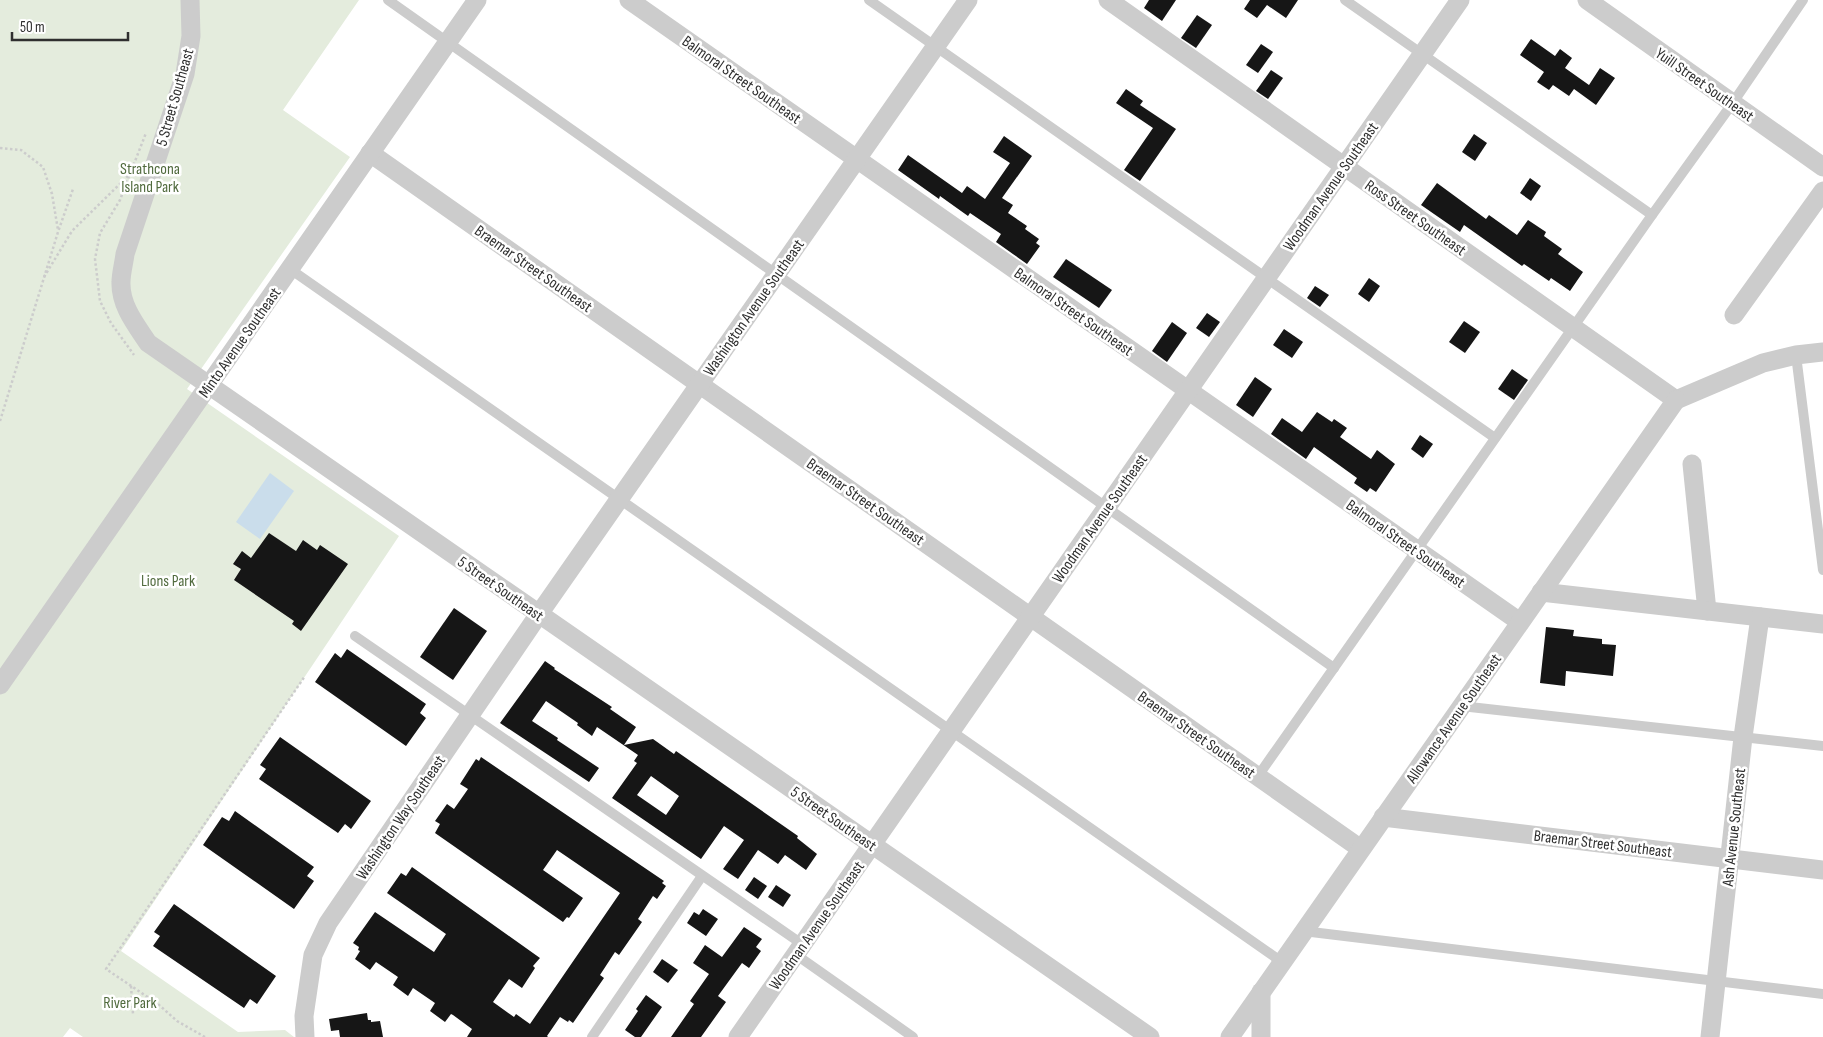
<svg xmlns="http://www.w3.org/2000/svg" width="1823" height="1037" font-family="'Sofia Sans Condensed',sans-serif">
	<style>
		.green { fill: #e4ecdd }
		.water { fill: #caddeb }
		.building { fill: #161616; fill-rule: evenodd }
		.lines { fill: none; stroke-linecap: round; stroke-linejoin: round }
		.path { stroke: #ccc; stroke-width: 2.5; stroke-dasharray: 2.5 2.5; stroke-linecap: butt }
		.lane { stroke: #ccc; stroke-width: 10 }
		.street { stroke: #ccc; stroke-width: 19 }
		.labels { text-anchor: middle; stroke-width: 5; stroke-linejoin: round; paint-order: stroke }
		.street-label { font-size: 16px; fill: #2f2f2f; stroke: #fff }
		.park-label { font-size: 16px; fill: #506a3d; stroke: #fff }
	</style>
	<rect width="100%" height="100%" fill="#fff"/>
	<!-- green -->
	<path class="green" d="M 0,0 L 359,0 L 283,110 L 350,157 L 187,389 L 399,536 L 121,951 L 238,1032 L 285,1030 L 294,1037 L 83,1037 L 70,1028 L 63,1037 L 0,1037 Z"/>
	<!-- water -->
	<path class="water" d="M 270,473 L 294,491 L 260,539 L 236,522 Z"/>
	<!-- building -->
	<g class="building">
		<path d="M 1149,0 L 1176,0 L 1162,21 L 1144,8 Z"/>
		<path d="M 1250,0 L 1298,0 L 1286,18 L 1267,5 L 1257,18 L 1244,9 Z"/>
		<path d="M 1197,15 L 1212,25 L 1196,48 L 1181,38 Z"/>
		<path d="M 1531,39 L 1555,56 L 1560,49 L 1572,58 L 1565,68 L 1589,85 L 1600,68 L 1615,78 L 1596,105 L 1574,89 L 1569,96 L 1553,85 L 1549,90 L 1537,82 L 1544,72 L 1520,55 Z"/>
		<path d="M 1261,44 L 1273,52 L 1258,73 L 1246,65 Z"/>
		<path d="M 1271,70 L 1283,78 L 1268,99 L 1256,91 Z"/>
		<path d="M 1126,89 L 1143,101 L 1140,105 L 1176,129 L 1140,181 L 1124,170 L 1153,128 L 1116,103 Z"/>
		<path d="M 1474,134 L 1487,143 L 1475,161 L 1462,152 Z"/>
		<path d="M 1004,136 L 1032,156 L 1002,198 L 1013,205 L 1008,213 L 1027,226 L 1025,229 L 1039,239 L 1036,243 L 1040,246 L 1027,264 L 996,242 L 1001,234 L 970,213 L 968,216 L 940,196 L 939,199 L 898,170 L 908,155 L 962,193 L 967,186 L 985,199 L 1010,163 L 993,152 Z"/>
		<path d="M 1530,178 L 1541,186 L 1531,201 L 1520,193 Z"/>
		<path d="M 1437,183 L 1486,219 L 1489,215 L 1517,235 L 1528,220 L 1546,232 L 1544,236 L 1562,249 L 1558,254 L 1583,272 L 1570,291 L 1551,278 L 1549,281 L 1524,264 L 1522,266 L 1464,225 L 1460,232 L 1421,205 Z"/>
		<path d="M 1066,259 L 1112,290 L 1099,308 L 1053,277 Z"/>
		<path d="M 1369,278 L 1380,286 L 1369,302 L 1358,294 Z"/>
		<path d="M 1315,286 L 1329,295 L 1320,307 L 1307,298 Z"/>
		<path d="M 1207,313 L 1220,322 L 1209,337 L 1196,328 Z"/>
		<path d="M 1464,321 L 1480,332 L 1465,353 L 1449,342 Z"/>
		<path d="M 1172,322 L 1187,333 L 1167,362 L 1152,351 Z"/>
		<path d="M 1284,329 L 1303,342 L 1292,358 L 1273,345 Z"/>
		<path d="M 1512,369 L 1528,380 L 1514,400 L 1498,389 Z"/>
		<path d="M 1255,377 L 1272,389 L 1253,417 L 1236,405 Z"/>
		<path d="M 1317,412 L 1332,422 L 1334,419 L 1347,428 L 1340,437 L 1371,459 L 1377,450 L 1395,464 L 1376,492 L 1370,488 L 1367,492 L 1354,483 L 1357,478 L 1314,447 L 1306,459 L 1271,434 L 1282,418 L 1302,432 Z"/>
		<path d="M 1420,435 L 1433,444 L 1423,458 L 1411,449 Z"/>
		<path d="M 269,533 L 296,551 L 303,540 L 317,550 L 320,545 L 348,564 L 301,631 L 292,624 L 294,621 L 234,580 L 241,569 L 233,564 L 242,551 L 251,558 Z"/>
		<path d="M 454,608 L 487,631 L 453,680 L 420,657 Z"/>
		<path d="M 1546,627 L 1574,630 L 1573,636 L 1602,639 L 1602,644 L 1616,645 L 1613,676 L 1566,671 L 1565,686 L 1540,683 Z"/>
		<path d="M 347,649 L 426,704 L 420,713 L 426,718 L 406,746 L 315,682 L 335,653 L 341,658 Z"/>
		<path d="M 545,661 L 555,668 L 554,669 L 612,707 L 610,709 L 636,727 L 624,745 L 653,739 L 674,754 L 676,751 L 798,836 L 797,838 L 817,854 L 806,870 L 785,855 L 778,864 L 758,850 L 738,879 L 723,869 L 744,840 L 724,826 L 701,859 L 612,798 L 637,763 L 634,761 L 638,755 L 597,727 L 592,736 L 577,725 L 578,723 L 546,701 L 532,721 L 558,738 L 557,740 L 599,768 L 589,782 L 500,723 ZM 651,776 L 679,796 L 666,815 L 637,795 Z"/>
		<path d="M 280,737 L 371,801 L 351,829 L 345,824 L 338,833 L 259,779 L 266,769 L 260,765 Z"/>
		<path d="M 481,757 L 664,881 L 662,883 L 666,886 L 657,899 L 653,896 L 638,919 L 642,922 L 619,955 L 615,952 L 600,975 L 604,978 L 573,1023 L 569,1020 L 568,1022 L 560,1017 L 547,1036 L 548,1037 L 467,1037 L 472,1029 L 453,1015 L 451,1014 L 445,1022 L 430,1011 L 435,1003 L 416,990 L 413,988 L 408,996 L 393,985 L 398,977 L 376,962 L 370,970 L 355,959 L 360,951 L 358,950 L 359,947 L 353,943 L 375,912 L 434,952 L 446,934 L 387,893 L 401,873 L 406,876 L 412,867 L 540,958 L 533,966 L 535,968 L 522,988 L 509,979 L 493,1002 L 514,1017 L 516,1014 L 530,1024 L 620,893 L 557,850 L 543,870 L 583,898 L 569,918 L 567,917 L 563,922 L 435,833 L 440,824 L 435,821 L 447,804 L 454,809 L 468,789 L 460,784 L 476,759 L 479,761 Z"/>
		<path d="M 235,811 L 314,867 L 307,876 L 314,881 L 294,909 L 203,845 L 222,817 L 229,821 Z"/>
		<path d="M 754,877 L 767,886 L 758,899 L 745,890 Z"/>
		<path d="M 776,885 L 791,895 L 783,907 L 768,897 Z"/>
		<path d="M 174,904 L 276,976 L 257,1004 L 250,999 L 244,1008 L 153,946 L 160,936 L 154,932 Z"/>
		<path d="M 703,909 L 718,919 L 706,936 L 687,923 L 694,912 L 699,915 Z"/>
		<path d="M 744,927 L 762,939 L 756,947 L 761,951 L 749,968 L 742,963 L 718,996 L 726,1002 L 701,1037 L 671,1037 L 694,1004 L 690,1001 L 709,974 L 693,963 L 705,945 L 722,957 Z"/>
		<path d="M 662,959 L 678,970 L 668,983 L 653,972 Z"/>
		<path d="M 646,995 L 662,1007 L 641,1037 L 635,1037 L 625,1030 L 638,1011 L 636,1009 Z"/>
		<path d="M 367,1013 L 368,1020 L 371,1020 L 371,1022 L 380,1021 L 383,1037 L 340,1037 L 339,1030 L 331,1031 L 329,1019 Z"/>
	</g>
	<g class="lines">
		<!-- path -->
		<g class="path">
			<path d="M 0,148 L 21,150 L 43,167 L 52,194 L 58,230"/>
			<path d="M 129,176 L 120,200 L 100,233 L 95,259 L 100,301 L 111,323 L 134,355"/>
			<path d="M 44,277 L 72,231 L 130,174 L 146,133"/>
			<path d="M 0,421 L 58,232 L 73,189"/>
			<path d="M 131,986 L 133,1014"/>
			<path d="M 205,1037 L 177,1021 L 158,1004 L 106,969 L 305,676"/>
		</g>
		<!-- lane -->
		<g class="lane">
			<path d="M 388,0 L 1334,668"/>
			<path d="M 869,0 L 1495,438"/>
			<path d="M 1345,0 L 1652,215"/>
			<path d="M 290,269 L 1282,962"/>
			<path d="M 1796,355 L 1823,570"/>
			<path d="M 355,636 L 802,944"/>
			<path d="M 1461,706 L 1823,746"/>
			<path d="M 1258,776 L 1652,215 L 1732,104 L 1803,0"/>
			<path d="M 1303,931 L 1823,994"/>
			<path d="M 795,954 L 913,1037"/>
			<path d="M 592,1037 L 702,876"/>
		</g>
		<!-- street -->
		<g class="street">
			<path d="M 190,0 L 191,36 L 185,74 L 125,254 C 124,263 121,273 121,282 C 120,305 136,325 148,343 L 1150,1037"/>
			<path d="M 629,0 L 1520,622"/>
			<path d="M 1108,0 L 1676,400"/>
			<path d="M 1587,0 L 1823,167"/>
			<path d="M 370,153 L 1361,849"/>
			<path d="M 1734,315 L 1823,191"/>
			<path d="M 1676,400 L 1763,363 L 1796,355 L 1823,352"/>
			<path d="M 1692,464 L 1707,611"/>
			<path d="M 1541,592 L 1823,624"/>
			<path d="M 0,685 L 477,0"/>
			<path d="M 1383,817 L 1823,870"/>
			<path d="M 305,1037 L 304,1016 L 313,955 L 328,923 L 539,614 L 968,0"/>
			<path d="M 738,1037 L 1460,0"/>
			<path d="M 1230,1037 L 1676,400"/>
			<path d="M 1261,1037 L 1261,992"/>
			<path d="M 1710,1037 L 1743,737 L 1760,617"/>
		</g>
	</g>
	<g class="labels">
		<!-- street labels -->
		<g class="street-label">
			<text transform="translate(742 79) rotate(35)" y="6">Balmoral Street Southeast</text>
			<text transform="translate(1705 84) rotate(35)" y="6">Yuill Street Southeast</text>
			<text transform="translate(174 97) rotate(-74)" y="6">5 Street Southeast</text>
			<text transform="translate(1330 186) rotate(-55)" y="6">Woodman Avenue Southeast</text>
			<text transform="translate(1416 217) rotate(35)" y="6">Ross Street Southeast</text>
			<text transform="translate(534 268) rotate(35)" y="6">Braemar Street Southeast</text>
			<text transform="translate(753 307) rotate(-55)" y="6">Washington Avenue Southeast</text>
			<text transform="translate(1074 311) rotate(35)" y="6">Balmoral Street Southeast</text>
			<text transform="translate(239 342) rotate(-55)" y="6">Minto Avenue Southeast</text>
			<text transform="translate(866 501) rotate(35)" y="6">Braemar Street Southeast</text>
			<text transform="translate(1099 518) rotate(-55)" y="6">Woodman Avenue Southeast</text>
			<text transform="translate(1406 543) rotate(35)" y="6">Balmoral Street Southeast</text>
			<text transform="translate(501 588) rotate(35)" y="6">5 Street Southeast</text>
			<text transform="translate(1453 718) rotate(-55)" y="6">Allowance Avenue Southeast</text>
			<text transform="translate(1197 734) rotate(35)" y="6">Braemar Street Southeast</text>
			<text transform="translate(400 817) rotate(-56)" y="6">Washington Way Southeast</text>
			<text transform="translate(834 818) rotate(35)" y="6">5 Street Southeast</text>
			<text transform="translate(1733 827) rotate(-84)" y="6">Ash Avenue Southeast</text>
			<text transform="translate(1603 843) rotate(7)" y="6">Braemar Street Southeast</text>
			<text transform="translate(816 925) rotate(-55)" y="6">Woodman Avenue Southeast</text>
		</g>
		<!-- park labels -->
		<g class="park-label">
			<text x="150" y="174">Strathcona<tspan x="150" dy="18">Island Park</tspan></text>
			<text x="168" y="586">Lions Park</text>
			<text x="130" y="1008">River Park</text>
		</g>
	</g>
	<!-- scale -->
	<path d="M12 32v8h116v-8" fill="none" stroke="#2f2f2f" stroke-width="2.5"/>
	<text x="20" y="32" font-size="15" fill="#2f2f2f" stroke="#ffffff" stroke-width="4" paint-order="stroke">50 m</text>
</svg>
